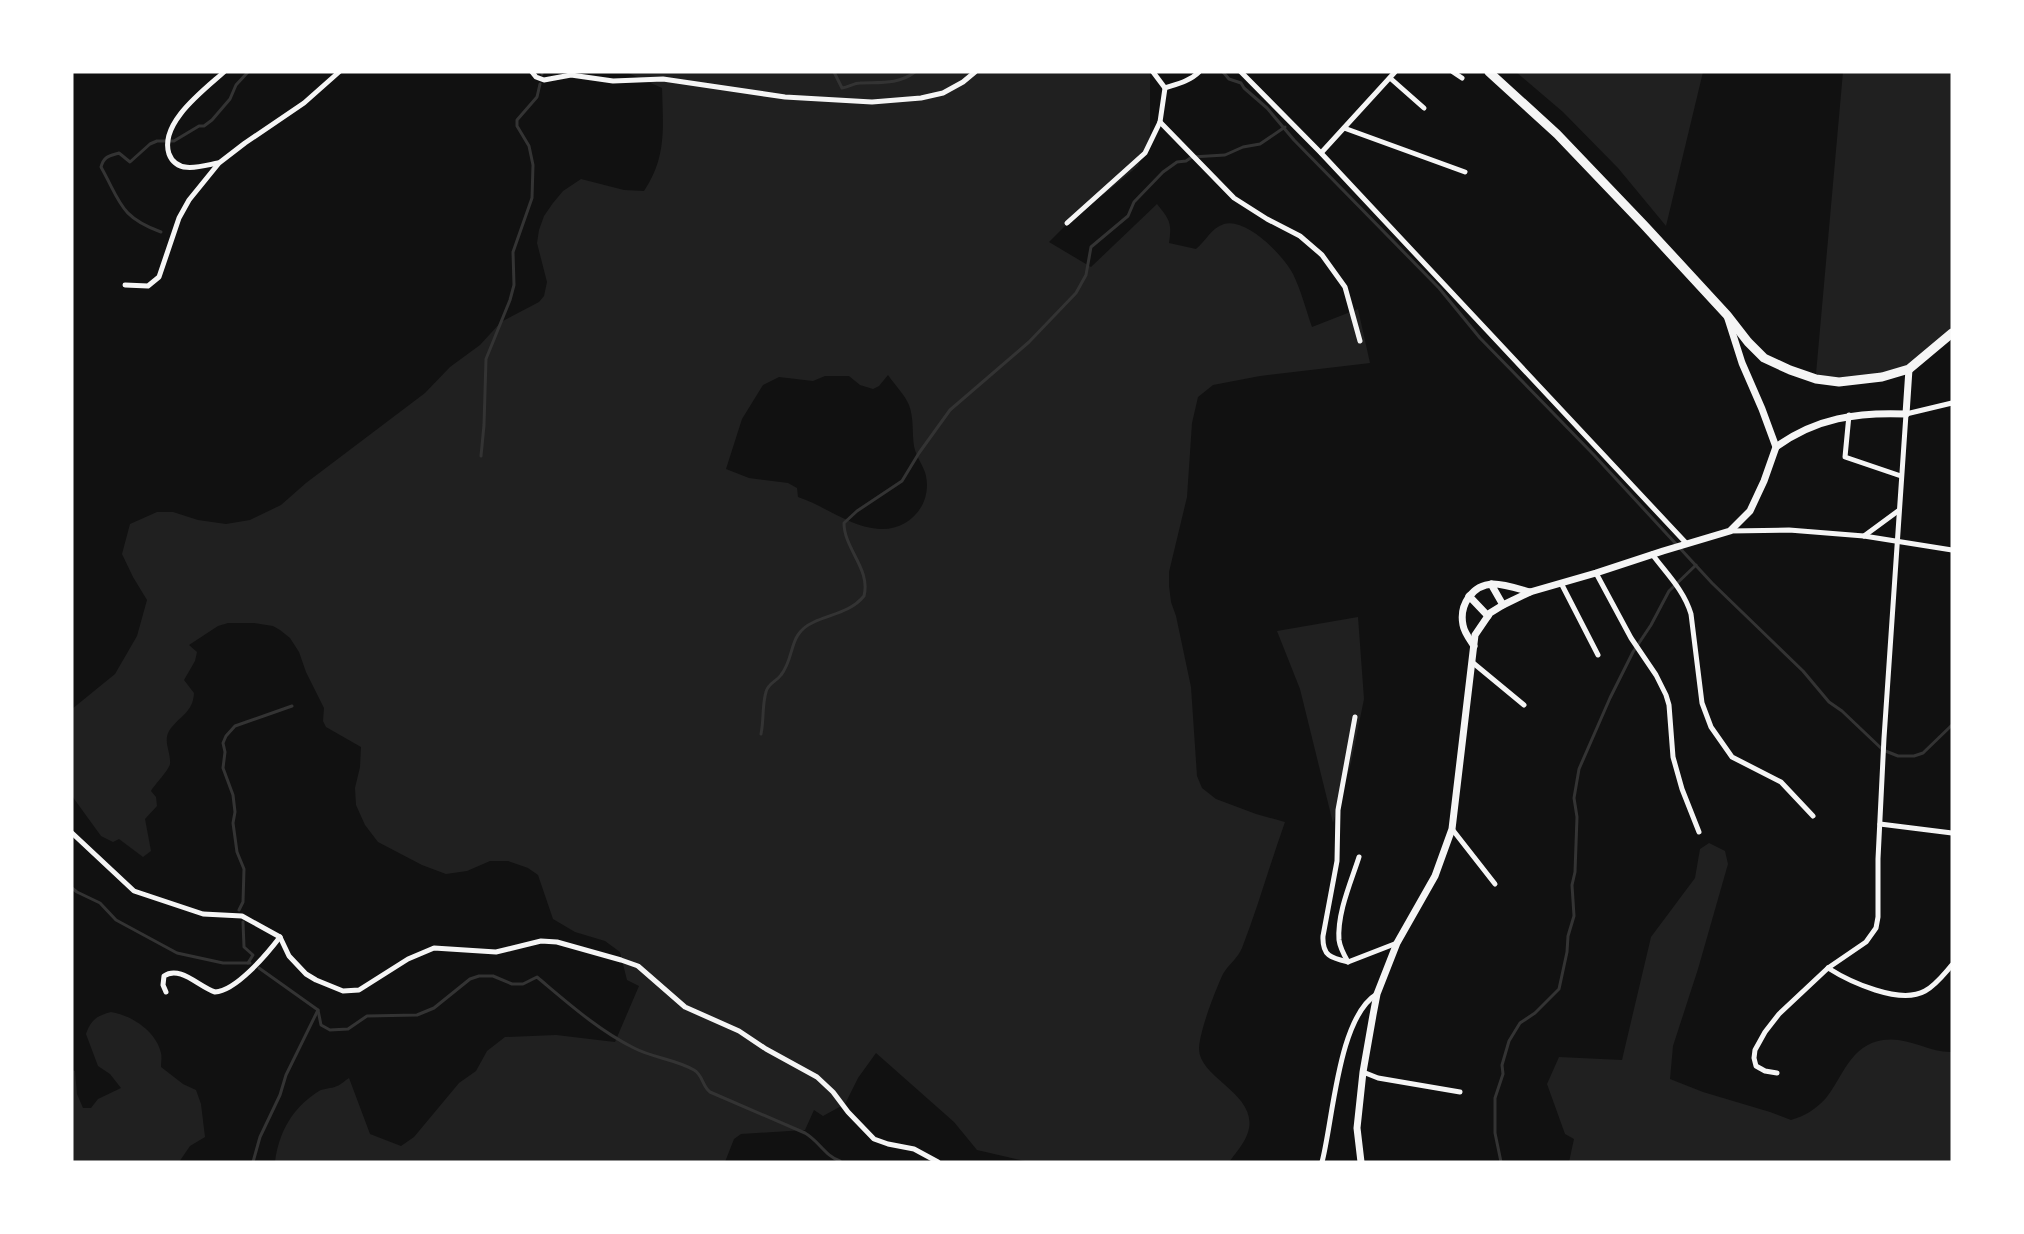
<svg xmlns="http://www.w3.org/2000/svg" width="2024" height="1234" font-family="'PT Sans Narrow',sans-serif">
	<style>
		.green { fill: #202020; fill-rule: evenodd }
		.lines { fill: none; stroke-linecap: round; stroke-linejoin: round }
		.stream { stroke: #333; stroke-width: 3 }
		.minor { stroke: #f5f5f5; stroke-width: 5 }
		.tertiary { stroke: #f5f5f5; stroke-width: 7 }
		.primary { stroke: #f5f5f5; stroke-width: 9 }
	</style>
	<rect width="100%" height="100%" fill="#111"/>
	<!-- green -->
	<g class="green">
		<path d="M 626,72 L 1150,72 L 1150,138 L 1138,166 L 1104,194 L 1084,207 L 1049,242 L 1091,267 L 1157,204 C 1170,220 1172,223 1169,243 L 1196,249 C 1206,241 1211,228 1224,224 C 1247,218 1283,255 1293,274 C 1301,290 1306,310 1312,327 L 1358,309 L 1370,363 L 1260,376 L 1213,385 L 1198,397 L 1192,423 L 1187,497 L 1169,572 L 1169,586 L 1171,602 L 1176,616 L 1191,687 L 1197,776 L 1202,788 L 1216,799 L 1256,814 L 1285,822 C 1270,864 1258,907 1242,948 C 1238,958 1228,965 1223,974 C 1215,991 1200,1030 1199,1048 C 1198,1079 1263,1095 1247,1135 C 1243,1145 1235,1154 1229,1162 L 1029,1162 L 977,1150 L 954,1122 L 876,1053 L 858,1078 L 845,1104 L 823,1116 L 814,1110 L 805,1130 L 741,1134 L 734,1139 L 725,1162 L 275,1162 C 279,1132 292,1108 319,1091 C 324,1088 331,1089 337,1086 C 341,1085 345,1080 349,1078 L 370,1134 L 401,1146 L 414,1137 L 459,1083 L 476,1071 L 487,1051 L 505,1037 L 556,1035 L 615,1042 L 639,986 L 627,980 L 620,952 L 605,941 L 575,932 L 553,919 L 538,875 L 528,868 L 508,861 L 490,861 L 467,871 L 446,874 L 422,865 L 378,842 L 365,825 L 356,805 L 355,788 L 360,767 L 361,747 L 326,727 L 323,721 L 324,708 L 306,672 L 299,652 L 290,638 L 280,630 L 273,626 L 254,623 L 228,623 L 218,626 L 189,645 L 197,652 L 195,661 L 184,680 L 194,693 C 193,713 179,716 169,731 C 163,742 171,752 170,764 C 169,770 155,784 151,791 L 156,797 L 157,806 L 145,819 L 151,851 L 143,857 L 119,839 L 113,842 L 101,836 L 72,796 L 72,709 L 115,674 L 137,636 L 147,600 L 133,577 L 122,554 L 130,524 L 157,512 L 173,512 L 198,520 L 226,524 L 250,520 L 281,505 L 306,483 L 425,393 L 450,367 L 480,345 L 501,322 L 539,302 L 544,296 L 547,282 L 537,243 L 539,230 L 544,216 L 553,203 L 563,191 L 581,179 L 624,190 L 644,191 C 667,157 663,127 662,88 ZM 888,375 C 894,384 905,395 909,405 C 914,418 912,433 914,446 C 916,457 924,466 926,476 C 932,505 909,531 879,529 C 850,527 825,506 798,497 L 797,488 L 788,483 L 749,478 L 726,469 L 742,419 L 763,385 L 779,377 L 813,381 L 825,376 L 849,376 L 860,385 L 873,389 L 879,386 Z"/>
		<path d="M 1516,72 L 1703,72 L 1666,226 L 1618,168 L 1563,112 Z"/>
		<path d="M 1843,72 L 1952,72 L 1952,334 C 1940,343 1928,356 1914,363 C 1885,379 1848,381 1816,374 Z"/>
		<path d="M 1358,617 L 1364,699 L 1351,763 L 1333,823 L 1300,689 L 1277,631 Z"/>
		<path d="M 1709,843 L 1725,851 L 1728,864 L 1698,969 L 1673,1046 L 1670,1079 L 1703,1092 L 1770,1112 L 1791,1120 C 1805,1116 1816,1109 1826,1098 C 1843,1077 1850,1045 1883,1040 C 1907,1036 1931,1053 1952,1052 L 1952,1162 L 1569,1162 L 1574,1139 L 1565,1134 L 1547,1084 L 1559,1057 L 1622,1060 L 1651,937 L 1695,878 L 1700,849 Z"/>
		<path d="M 111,1012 C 131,1015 156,1031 161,1053 C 162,1057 161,1063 161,1067 L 183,1084 L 196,1090 L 201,1104 L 205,1137 L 190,1146 L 179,1162 L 72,1162 L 72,1070 L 75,1071 L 77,1094 L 83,1108 L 91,1108 L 98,1099 L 121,1088 L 110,1074 L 98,1066 L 86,1034 C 91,1020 96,1016 111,1012 Z"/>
	</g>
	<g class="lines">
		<!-- stream -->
		<g class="stream">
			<path d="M 834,72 L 842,88 C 849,87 854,83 860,83 C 879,82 898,85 915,72"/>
			<path d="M 1223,72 L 1229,79 L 1241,83 L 1244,88 L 1267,108 L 1294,140 L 1439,288 L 1480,338 L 1594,455 L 1712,583 L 1803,671 L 1829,702 L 1842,711 L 1883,750 L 1898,756 L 1914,756 L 1923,753 L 1952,725"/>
			<path d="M 542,74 L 542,72"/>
			<path d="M 161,232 C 120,217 121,203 101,167 C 104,156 109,156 119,153 L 130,162 L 150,144 L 157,141 L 174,141 L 199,126 L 204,126 L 212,120 L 230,99 L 236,85 L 248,72"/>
			<path d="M 481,456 L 484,425 L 486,359 L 510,300 L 514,285 L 513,252 L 532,198 L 533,165 L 529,146 L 517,126 L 517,120 L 537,97 L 540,84"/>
			<path d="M 761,734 C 764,720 762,705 766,692 C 768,683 776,682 781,675 C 796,656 787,634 814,622 C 831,614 851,612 864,596 C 871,569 844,549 844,523 L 857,511 L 902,481 L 919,453 L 950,410 L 1029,342 L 1076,293 L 1086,275 L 1091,247 L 1128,216 L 1134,202 L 1163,172 L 1177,162 L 1186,161 L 1192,157 L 1225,155 L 1243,147 L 1260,144 L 1285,127"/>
			<path d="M 72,888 L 77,892 L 100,903 L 116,920 L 177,953 L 223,963 L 250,963"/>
			<path d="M 239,910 L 243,902 L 244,869 L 237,852 L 233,823 L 235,812 L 233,795 L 223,768 L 225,752 L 223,743 L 226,736 L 235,726 L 292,706"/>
			<path d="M 243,922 L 244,947 L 253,955 L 248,963"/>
			<path d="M 259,968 L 318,1010 L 321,1025 L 330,1030 L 348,1029 L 367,1016 L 417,1015 L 434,1008 L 470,979 L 479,976 L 493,976 L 512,984 L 523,984 L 537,977 C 568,1003 598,1030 634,1048 C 653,1058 675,1059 694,1070 C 703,1075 702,1086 710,1092 L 805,1133 C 819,1141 825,1156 840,1161"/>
			<path d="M 253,1162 L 260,1137 L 280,1095 L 286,1075 L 318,1010"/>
			<path d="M 1501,1162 L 1495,1133 L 1495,1098 L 1503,1074 L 1502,1065 L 1509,1041 L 1520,1023 L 1535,1013 L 1559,989 L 1567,952 L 1568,936 L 1574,916 L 1572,885 L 1575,872 L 1577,817 L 1574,798 L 1579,769 L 1610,698 L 1633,652 L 1651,625 L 1669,591 L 1696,565"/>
		</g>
		<!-- minor -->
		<g class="minor">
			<path d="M 532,72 L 536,77 L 544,80 L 571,75 L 613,81 L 663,79 L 785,97 L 872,102 L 921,98 L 943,93 L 963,82 L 975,72"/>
			<path d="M 1153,72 L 1165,88 C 1177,84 1190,81 1199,72"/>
			<path d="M 1241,72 L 1321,153 L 1687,544"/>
			<path d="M 1453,72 L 1462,78"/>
			<path d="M 1390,78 L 1424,108"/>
			<path d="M 1160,122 L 1234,198 L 1267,219 L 1300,236 L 1322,255 L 1345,287 L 1360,341"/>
			<path d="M 1344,128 L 1465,172"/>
			<path d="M 1321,153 L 1395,72"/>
			<path d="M 218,163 C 202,166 177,175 169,154 C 159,123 204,90 224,72"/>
			<path d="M 1067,223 L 1145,153 L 1160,122 L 1165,88"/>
			<path d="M 125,285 L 148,286 L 159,277 L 179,218 L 189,200 L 219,163 L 245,143 L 304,103 L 339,72"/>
			<path d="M 1849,415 L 1845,457 L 1901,476"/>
			<path d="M 1730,531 L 1789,530 L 1864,536 L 1952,550"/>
			<path d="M 1864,536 L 1898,511"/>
			<path d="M 1652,554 C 1666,573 1684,590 1691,614 L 1702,703 L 1711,727 L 1732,757 L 1781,782 L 1813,816"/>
			<path d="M 1596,573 L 1631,638 L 1656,675 L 1666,695 L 1669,705 L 1673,757 L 1682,789 L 1699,832"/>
			<path d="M 1561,583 L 1598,655"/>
			<path d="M 1472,662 L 1524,705"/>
			<path d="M 1880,824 L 1952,833"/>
			<path d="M 1452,829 L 1495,884"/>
			<path d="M 72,833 L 134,891 L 203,914 L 242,916 L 280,937 L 289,956 L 306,974 L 316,980 L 343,991 L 359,990 L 408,959 L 434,948 L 496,952 L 541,941 L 557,942 L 621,960 L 638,966 L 685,1007 L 739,1031 L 766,1049 L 817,1077 L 833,1092 L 848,1112 L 874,1139 L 888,1144 L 914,1149 L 938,1162"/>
			<path d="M 1359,857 C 1351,882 1337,913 1339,940 C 1340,948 1344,955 1348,962 L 1397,943"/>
			<path d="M 1348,962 C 1331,958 1322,956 1323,936 L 1337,861 L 1338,810 L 1355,717"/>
			<path d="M 1828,968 C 1850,982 1900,1005 1925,991 C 1936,985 1944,974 1952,965"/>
			<path d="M 166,992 L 163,985 L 164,976 C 180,965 199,987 215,992 C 236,991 267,954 280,937"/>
			<path d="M 1363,1072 L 1378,1078 L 1460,1092"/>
			<path d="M 1777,1073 L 1765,1071 L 1756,1066 L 1754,1058 L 1755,1050 L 1765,1032 L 1779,1014 L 1828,968 L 1866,942 L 1876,928 L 1878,917 L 1878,859 L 1884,738 L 1906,414 L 1952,403"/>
			<path d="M 1322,1162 C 1333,1121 1338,1017 1377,994"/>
		</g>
		<!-- tertiary -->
		<g class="tertiary">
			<path d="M 1776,447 C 1816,418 1857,412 1906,414 L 1909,369"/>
			<path d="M 1491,584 L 1503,605"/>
			<path d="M 1469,596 L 1488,616"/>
			<path d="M 1474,646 C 1470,640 1464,632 1463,625 C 1459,605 1472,585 1493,584 C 1505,584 1519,589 1530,592"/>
			<path d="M 1361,1162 L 1357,1128 L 1363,1072 L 1373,1015 L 1377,994 L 1397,943 L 1435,876 L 1452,829 L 1475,635 L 1490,613 L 1503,605 L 1530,592 L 1596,573 L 1663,551 L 1730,531 L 1750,511 L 1764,481 L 1776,447 L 1762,409 L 1742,363 L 1728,319"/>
		</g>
		<!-- primary -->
		<path class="primary" d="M 1489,72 L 1557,134 L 1644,225 L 1727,315 L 1748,342 L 1764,358 L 1790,370 L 1816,379 L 1839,382 L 1882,377 L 1909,369 L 1952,333"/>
	</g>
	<!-- border -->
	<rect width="2024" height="1234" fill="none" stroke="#ffffff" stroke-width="147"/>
</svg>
